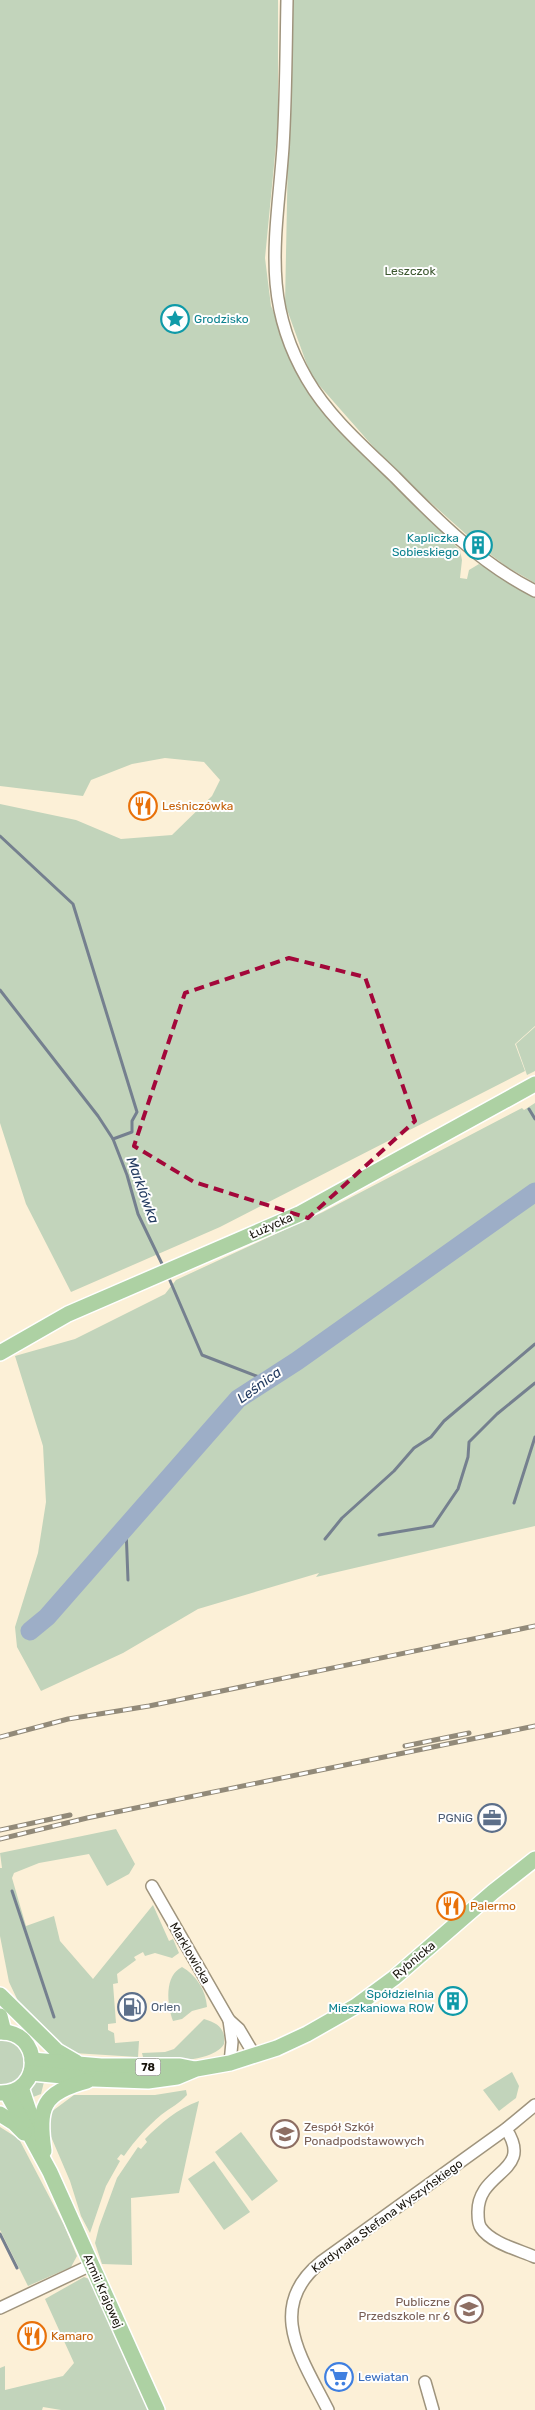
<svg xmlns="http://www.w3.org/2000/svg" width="535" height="2410" font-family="Rubik,sans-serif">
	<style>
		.green { fill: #c2d4bb }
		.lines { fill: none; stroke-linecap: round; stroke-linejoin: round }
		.stream { stroke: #75808f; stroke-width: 3 }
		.river { stroke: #9daec7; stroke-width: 19 }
		.minor-casing { stroke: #9f947d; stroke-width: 14 }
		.major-casing { stroke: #fff; stroke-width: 18 }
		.minor { stroke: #fff; stroke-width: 11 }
		.major { stroke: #add1a3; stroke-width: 15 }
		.rail-casing { stroke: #928a79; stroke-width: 5 }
		.rail { stroke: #fefefe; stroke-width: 3; stroke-dasharray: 9; stroke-linecap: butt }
		.marked { fill: none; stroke: #a3073a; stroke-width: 4; stroke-dasharray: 10 6; stroke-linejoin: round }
		.labels { text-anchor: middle; stroke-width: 4; stroke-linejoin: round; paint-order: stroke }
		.shield { fill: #fefefe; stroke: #5d5a55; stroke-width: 1 }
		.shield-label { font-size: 11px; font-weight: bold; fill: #18140c }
		.park-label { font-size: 12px; fill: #3c572f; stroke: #fefefe }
		.culture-label { font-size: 12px; fill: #0d838f; stroke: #fefefe; text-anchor: end }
		.food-label { font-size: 12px; fill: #c56008; stroke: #fefefe; text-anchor: start }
		.street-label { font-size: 12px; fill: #18140c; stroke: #fefefe }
		.service-label { font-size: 12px; fill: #4e5e75; stroke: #fefefe; text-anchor: end }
		.education-label { font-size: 12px; fill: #785e54; stroke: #fefefe; text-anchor: start }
		.shop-label { font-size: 12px; fill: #366cbe; stroke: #fefefe; text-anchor: start }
		.water-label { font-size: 14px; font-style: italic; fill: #243c61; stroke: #fefefe }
	</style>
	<rect width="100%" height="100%" fill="#fcf0d7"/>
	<!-- green -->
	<g class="green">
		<path d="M 0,0 L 278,0 L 278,124 L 265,258 L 271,306 L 304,383 L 385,476 L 460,550 L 462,560 L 460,578 L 467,579 L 469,570 L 479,564 L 535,597 L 535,1026 L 515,1044 L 525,1071 L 220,1227 L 71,1292 L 26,1204 L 0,1123 L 0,804 L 76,820 L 121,839 L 172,835 L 212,796 L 220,780 L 204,762 L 165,758 L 132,764 L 91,780 L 83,796 L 0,786 Z"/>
		<path d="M 291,0 L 535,0 L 535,583 L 507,567 L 486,551 C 489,541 487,537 478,532 L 468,536 L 392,468 L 311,376 L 285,304 Z"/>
		<path d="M 535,1027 L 535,1071 L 527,1075 L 516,1044 Z"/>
		<path d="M 535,1103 L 535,1526 L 316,1577 L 319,1573 L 198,1609 L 123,1653 L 41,1691 L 17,1647 L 15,1627 L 38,1553 L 46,1502 L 43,1446 L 15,1356 L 75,1339 L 165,1294 L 176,1280 L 323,1212 L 522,1108 L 524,1110 Z"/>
		<path d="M 116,1829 L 135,1864 L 129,1874 L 107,1886 L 89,1854 L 39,1863 L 14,1873 L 12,1878 L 26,1926 L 54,1916 L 60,1941 L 93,1979 L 153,1905 L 169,1941 L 173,1939 L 179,1953 L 172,1958 L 155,1953 L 145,1956 L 143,1952 L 134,1957 L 136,1960 L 117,1974 L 118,1983 L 113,1984 L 116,2023 L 108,2024 L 108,2030 L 114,2033 L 115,2043 L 139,2041 L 138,2057 L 73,2053 L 60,2045 L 59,2041 L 18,2001 L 9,1982 L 0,1936 L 0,1868 L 2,1868 L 0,1853 Z"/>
		<path d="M 182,1967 C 196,1975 206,1990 207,2007 L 192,2011 L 182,2019 L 173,2021 C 167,2004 164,1976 182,1967 Z"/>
		<path d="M 204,2019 C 218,2023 226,2029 224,2044 C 214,2062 159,2065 143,2057 L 142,2053 L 165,2052 L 174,2049 Z"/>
		<path d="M 0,2039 C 19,2042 22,2050 27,2067 L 17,2083 L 0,2088 Z"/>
		<path d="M 512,2072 L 519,2086 L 516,2098 L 499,2111 L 483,2090 Z"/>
		<path d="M 45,2078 L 41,2094 L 28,2099 L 27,2092 L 33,2082 Z"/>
		<path d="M 186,2090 L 187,2095 C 180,2103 170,2108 161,2115 C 147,2127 135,2140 124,2156 L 121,2154 L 117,2159 L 120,2161 L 106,2186 L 90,2233 L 81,2216 L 70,2181 L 49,2132 L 51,2112 L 74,2095 L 155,2095 Z"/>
		<path d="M 199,2101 L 179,2193 L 131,2198 L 132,2265 L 102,2264 L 95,2243 L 99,2227 L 117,2178 L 138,2147 L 141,2149 L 147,2142 L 145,2139 C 161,2123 177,2109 199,2101 Z"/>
		<path d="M 0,2127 L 19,2139 L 64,2225 L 77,2256 L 71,2267 L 28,2286 L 0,2230 Z"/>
		<path d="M 241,2132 L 278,2181 L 252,2201 L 215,2152 Z"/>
		<path d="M 214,2161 L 250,2212 L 224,2230 L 188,2179 Z"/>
		<path d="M 84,2277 L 92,2280 L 150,2410 L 61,2410 L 43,2407 L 42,2410 L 0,2410 L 0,2368 L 5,2366 L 5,2390 L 63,2376 L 74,2363 L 45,2299 Z"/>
	</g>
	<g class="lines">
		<!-- stream -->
		<g class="stream">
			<path d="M 0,836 L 73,904 L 137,1112 L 132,1121 L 132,1132 L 113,1139"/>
			<path d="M 0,990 L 98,1116 L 113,1139 L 127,1175 L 138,1214 L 164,1268"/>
			<path d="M 529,1109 L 535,1119"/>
			<path d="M 168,1276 L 202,1355 L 267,1380"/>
			<path d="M 514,1503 L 535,1437"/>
			<path d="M 126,1528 L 128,1580"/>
			<path d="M 379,1535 L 433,1526 L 458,1489 L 468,1457 L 469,1442 L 497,1414 L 535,1383"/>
			<path d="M 325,1539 L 342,1518 L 394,1471 L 414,1448 L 431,1437 L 444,1421 L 535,1344"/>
			<path d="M 12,1891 L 54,2017"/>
			<path d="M 0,2234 L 17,2268"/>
		</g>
		<!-- river -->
		<path class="river" d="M 30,1631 L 47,1617 L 238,1399 L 297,1361 L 535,1192"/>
		<defs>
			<g id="minor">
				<path d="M 287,0 C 286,49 286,98 283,147 C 277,234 260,299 307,379 C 329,417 364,447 395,477 C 438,521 480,563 535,591"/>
				<path d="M 152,1886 L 229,2020 L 239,2029 L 255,2056"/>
				<path d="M 229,2020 L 232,2042 L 230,2063"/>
				<path d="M 506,2129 C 535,2173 477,2170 478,2213 C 478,2218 478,2224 481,2228 C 491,2243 519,2250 535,2257"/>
				<path d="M 0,2308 L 91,2265"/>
				<path d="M 425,2382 L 433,2410"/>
				<path d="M 328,2410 C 303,2360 264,2308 321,2262 L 506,2129 L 535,2105"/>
			</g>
			<g id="major">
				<path d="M 0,1353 L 68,1314 L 299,1214 L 535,1084"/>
				<path d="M 0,1995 L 57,2051 L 76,2062"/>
				<path d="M 0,2016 L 4,2032"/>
				<path d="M 0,2032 C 42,2030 44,2094 0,2093"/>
				<path d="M 32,2060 L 101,2066 L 180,2066 L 195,2069"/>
				<path d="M 31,2073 L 94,2079 L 148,2081 L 177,2077 L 196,2069 L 230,2063 L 277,2048 L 307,2034 L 356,2006 L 394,1978 L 493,1892 L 535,1859"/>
				<path d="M 21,2087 L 33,2123"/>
				<path d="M 7,2093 L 50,2172 L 157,2410"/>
				<path d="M 0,2114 L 14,2123 L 24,2133"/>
				<path d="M 44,2151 C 38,2107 42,2093 87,2081"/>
			</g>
		</defs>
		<!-- minor casing -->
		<use href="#minor" class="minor-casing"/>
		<!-- major casing -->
		<use href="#major" class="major-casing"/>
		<!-- minor -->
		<use href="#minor" class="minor"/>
		<!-- major -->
		<use href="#major" class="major"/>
		<defs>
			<g id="rail">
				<path d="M 0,1737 L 68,1719 L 149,1706 L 535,1626"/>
				<path d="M 405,1746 L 469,1733"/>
				<path d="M 0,1830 L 70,1815"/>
				<path d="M 0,1839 L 87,1818 L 535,1726"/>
			</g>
		</defs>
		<!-- rail casing -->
		<use href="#rail" class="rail-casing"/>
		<!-- rail -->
		<use href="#rail" class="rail"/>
	</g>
	<!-- marked area -->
	<path class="marked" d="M 289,958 L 365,977 L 415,1121 L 308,1218 L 194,1182 L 134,1146 L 185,993 Z"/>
	<!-- icons -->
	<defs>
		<symbol id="sight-ring" viewBox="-11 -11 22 22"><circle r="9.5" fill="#fefefe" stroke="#0f9aa8" stroke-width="1.5"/><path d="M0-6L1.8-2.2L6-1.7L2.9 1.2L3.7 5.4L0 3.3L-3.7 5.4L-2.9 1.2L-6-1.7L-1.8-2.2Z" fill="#0f9aa8"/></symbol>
		<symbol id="building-ring" viewBox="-11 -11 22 22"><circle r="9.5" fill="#fefefe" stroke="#0f9aa8" stroke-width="1.5"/><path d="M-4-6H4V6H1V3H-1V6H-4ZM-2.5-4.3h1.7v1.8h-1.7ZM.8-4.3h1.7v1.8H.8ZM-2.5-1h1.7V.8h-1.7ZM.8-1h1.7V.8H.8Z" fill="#0f9aa8"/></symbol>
		<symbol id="restaurant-ring" viewBox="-11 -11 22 22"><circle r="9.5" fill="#fefefe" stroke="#e8710a" stroke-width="1.5"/><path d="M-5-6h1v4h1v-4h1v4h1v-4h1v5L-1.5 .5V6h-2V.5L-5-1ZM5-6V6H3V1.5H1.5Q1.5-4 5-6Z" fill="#e8710a"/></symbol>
		<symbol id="office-ring" viewBox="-11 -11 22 22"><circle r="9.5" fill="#fefefe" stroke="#5c6f8a" stroke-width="1.5"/><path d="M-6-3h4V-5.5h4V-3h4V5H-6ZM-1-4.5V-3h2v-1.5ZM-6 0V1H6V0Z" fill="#5c6f8a"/></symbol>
		<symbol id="fuel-ring" viewBox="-11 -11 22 22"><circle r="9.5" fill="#fefefe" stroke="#5c6f8a" stroke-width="1.5"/><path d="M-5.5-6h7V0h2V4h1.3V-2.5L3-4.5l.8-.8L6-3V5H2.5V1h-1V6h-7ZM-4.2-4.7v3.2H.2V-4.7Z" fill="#5c6f8a"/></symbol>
		<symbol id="school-ring" viewBox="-11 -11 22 22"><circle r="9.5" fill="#fefefe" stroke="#8d6e63" stroke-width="1.5"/><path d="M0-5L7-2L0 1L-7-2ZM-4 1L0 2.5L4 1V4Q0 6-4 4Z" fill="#8d6e63"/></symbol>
		<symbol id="supermarket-ring" viewBox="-11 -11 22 22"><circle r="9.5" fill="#fefefe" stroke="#3f7fe0" stroke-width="1.5"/><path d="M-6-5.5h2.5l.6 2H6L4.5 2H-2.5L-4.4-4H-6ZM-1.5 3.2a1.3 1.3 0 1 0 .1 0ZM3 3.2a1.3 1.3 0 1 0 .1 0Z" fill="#3f7fe0"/></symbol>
	</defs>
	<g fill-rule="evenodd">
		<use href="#sight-ring" x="159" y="303" width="32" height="32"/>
		<use href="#building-ring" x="462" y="529" width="32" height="32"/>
		<use href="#restaurant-ring" x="127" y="790" width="32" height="32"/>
		<use href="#office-ring" x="476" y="1802" width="32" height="32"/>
		<use href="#restaurant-ring" x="435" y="1890" width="32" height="32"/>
		<use href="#building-ring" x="437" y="1985" width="32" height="32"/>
		<use href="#fuel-ring" x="116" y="1991" width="32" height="32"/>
		<use href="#school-ring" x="269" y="2118" width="32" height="32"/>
		<use href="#school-ring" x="453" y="2293" width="32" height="32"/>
		<use href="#restaurant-ring" x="16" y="2320" width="32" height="32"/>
		<use href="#supermarket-ring" x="323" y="2361" width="32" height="32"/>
	</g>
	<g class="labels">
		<!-- shield labels -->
		<rect class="shield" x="135.5" y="2058.5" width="25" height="17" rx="4"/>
		<g class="shield-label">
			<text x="148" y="2071">78</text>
		</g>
		<!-- park labels -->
		<g class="park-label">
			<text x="410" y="275">Leszczok</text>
		</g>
		<!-- culture labels -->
		<g class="culture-label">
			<text x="194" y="323" text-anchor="start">Grodzisko</text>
			<text x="459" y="542">Kapliczka<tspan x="459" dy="14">Sobieskiego</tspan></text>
			<text x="434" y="1998">Spółdzielnia<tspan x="434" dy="14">Mieszkaniowa ROW</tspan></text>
		</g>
		<!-- food labels -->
		<g class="food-label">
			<text x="162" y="810">Leśniczówka</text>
			<text x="470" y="1910">Palermo</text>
			<text x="51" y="2340">Kamaro</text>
		</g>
		<!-- street labels -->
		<g class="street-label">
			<text transform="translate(271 1226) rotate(-24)" y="4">Łużycka</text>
			<text transform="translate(190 1953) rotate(60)" y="4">Marklowicka</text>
			<text transform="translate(414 1960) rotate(-40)" y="4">Rybnicka</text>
			<text transform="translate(387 2216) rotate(-36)" y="4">Kardynała Stefana Wyszyńskiego</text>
			<text transform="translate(103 2291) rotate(66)" y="4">Armii Krajowej</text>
		</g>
		<!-- service labels -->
		<g class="service-label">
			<text x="473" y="1822">PGNiG</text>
			<text x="151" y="2011" text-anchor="start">Orlen</text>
		</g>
		<!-- education labels -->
		<g class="education-label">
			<text x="304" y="2131">Zespół Szkół<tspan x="304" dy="14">Ponadpodstawowych</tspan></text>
			<text x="450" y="2306" text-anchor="end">Publiczne<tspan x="450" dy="14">Przedszkole nr 6</tspan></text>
		</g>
		<!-- shop labels -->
		<g class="shop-label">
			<text x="358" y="2381">Lewiatan</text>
		</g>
		<!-- water labels -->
		<g class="water-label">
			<text transform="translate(143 1190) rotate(70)" y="5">Marklówka</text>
			<text transform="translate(259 1385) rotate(-36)" y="5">Leśnica</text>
		</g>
	</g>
</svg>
